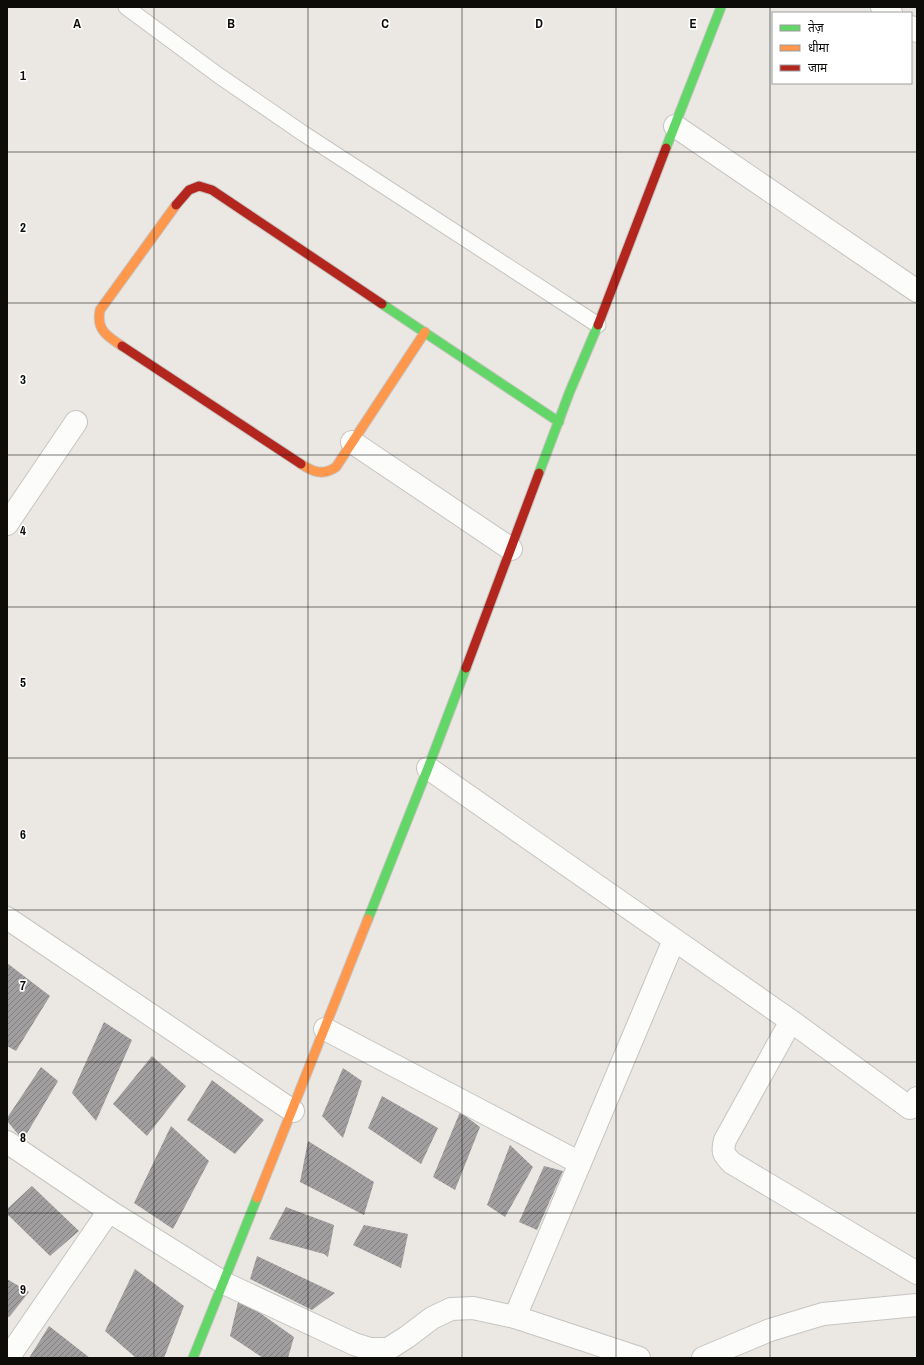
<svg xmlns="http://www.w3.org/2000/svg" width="924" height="1365" font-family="'Archivo Narrow','Noto Sans Devanagari',sans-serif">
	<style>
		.building { fill: url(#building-hatch) }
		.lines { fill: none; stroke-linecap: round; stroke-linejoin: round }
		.lane-casing { stroke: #c6c4c1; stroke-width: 17 }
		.street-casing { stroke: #c6c4c1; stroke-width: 24 }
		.fast-casing { stroke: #c6c4c1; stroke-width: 11 }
		.slow-casing { stroke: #c6c4c1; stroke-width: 11 }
		.jam-casing { stroke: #c6c4c1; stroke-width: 11 }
		.lane { stroke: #fcfcfb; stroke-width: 15 }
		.street { stroke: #fcfcfb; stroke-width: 22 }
		.fast { stroke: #63d668; stroke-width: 9 }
		.slow { stroke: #ff974d; stroke-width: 9 }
		.jam { stroke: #b3261e; stroke-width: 9 }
		.grid { fill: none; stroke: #0d0c09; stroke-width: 1; stroke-opacity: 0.55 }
		.grid-label { font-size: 13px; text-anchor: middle; font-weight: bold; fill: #0d0c09; stroke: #fff; stroke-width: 3.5; stroke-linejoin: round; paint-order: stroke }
	</style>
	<defs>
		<pattern id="building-hatch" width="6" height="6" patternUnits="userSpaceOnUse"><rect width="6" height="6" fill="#a09e9e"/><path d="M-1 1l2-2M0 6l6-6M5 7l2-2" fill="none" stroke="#817f7f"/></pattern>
	</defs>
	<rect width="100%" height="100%" fill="#ebe8e4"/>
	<!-- building -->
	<g class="building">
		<path d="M 7,963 L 50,996 L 16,1051 L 7,1046 Z"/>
		<path d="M 104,1022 L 132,1040 L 96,1121 L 72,1093 Z"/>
		<path d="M 152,1056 L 186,1086 L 147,1136 L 113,1104 Z"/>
		<path d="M 41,1067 L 58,1081 L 23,1140 L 7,1121 L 7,1118 Z"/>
		<path d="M 343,1068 L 362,1081 L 343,1138 L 322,1116 Z"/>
		<path d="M 212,1080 L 264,1120 L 235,1154 L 187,1120 Z"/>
		<path d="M 382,1096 L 438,1128 L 421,1164 L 368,1128 Z"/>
		<path d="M 460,1112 L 480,1127 L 455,1190 L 433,1177 Z"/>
		<path d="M 171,1126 L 209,1161 L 173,1229 L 134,1203 Z"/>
		<path d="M 308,1141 L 374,1182 L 364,1215 L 300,1182 Z"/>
		<path d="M 510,1145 L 533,1167 L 505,1217 L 487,1205 Z"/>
		<path d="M 544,1166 L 563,1171 L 537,1230 L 519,1222 Z"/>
		<path d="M 32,1186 L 79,1231 L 50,1256 L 7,1214 L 7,1209 Z"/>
		<path d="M 286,1207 L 334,1225 L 328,1257 L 324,1254 L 269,1239 Z"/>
		<path d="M 364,1225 L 408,1234 L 401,1268 L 353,1245 Z"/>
		<path d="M 257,1256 L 335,1293 L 312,1310 L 250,1279 Z"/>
		<path d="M 135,1269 L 184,1306 L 164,1358 L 136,1358 L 105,1331 Z"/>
		<path d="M 7,1279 L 29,1292 L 10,1316 L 7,1318 Z"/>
		<path d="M 239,1298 L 294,1337 L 288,1358 L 263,1358 L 230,1336 Z"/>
		<path d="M 49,1326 L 90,1358 L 29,1358 Z"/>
	</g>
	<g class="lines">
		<defs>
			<path id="lane" d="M 126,7 L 218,75 L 304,134 L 598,325"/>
			<g id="street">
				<path d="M 882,7 L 891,13"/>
				<path d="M 911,27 L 917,31"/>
				<path d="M 675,126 L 917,291"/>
				<path d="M 352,442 L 511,549"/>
				<path d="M 7,524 L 76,422"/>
				<path d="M 428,768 L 791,1021 L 910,1108 L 917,1098"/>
				<path d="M 7,918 L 293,1111"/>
				<path d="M 791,1021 L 725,1140 C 722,1152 723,1154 732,1163 L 917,1273"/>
				<path d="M 325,1029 L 580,1163"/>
				<path d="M 7,1142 L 109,1211 L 224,1283 L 354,1344 L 370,1349 L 388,1349 L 407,1337 L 432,1318 L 451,1309 L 473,1308 L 515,1317 L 639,1358"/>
				<path d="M 515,1317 L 674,940"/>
				<path d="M 8,1358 L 109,1211"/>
				<path d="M 703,1358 L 770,1330 L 823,1314 L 917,1305"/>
			</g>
			<g id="fast">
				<path d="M 666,148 L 721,7"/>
				<path d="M 382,304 L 559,422"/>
				<path d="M 539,473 L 570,391 L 598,325"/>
				<path d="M 368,919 L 428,768 L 466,668"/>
				<path d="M 193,1358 L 257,1198"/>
			</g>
			<g id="slow">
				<path d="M 122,346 C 107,336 96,330 100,310 L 176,205"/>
				<path d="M 301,464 C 313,472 323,476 336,467 L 425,332"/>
				<path d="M 257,1198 L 368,919"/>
			</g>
			<g id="jam">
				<path d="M 176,205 L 189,190 L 199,186 L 212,190 L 382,304"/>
				<path d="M 598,325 L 666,148"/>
				<path d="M 122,346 L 301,464"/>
				<path d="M 466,668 L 539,473"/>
			</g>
		</defs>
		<!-- lane casing -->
		<use href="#lane" class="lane-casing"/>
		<!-- street casing -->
		<use href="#street" class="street-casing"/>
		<!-- fast casing -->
		<use href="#fast" class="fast-casing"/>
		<!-- slow casing -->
		<use href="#slow" class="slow-casing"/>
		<!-- jam casing -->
		<use href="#jam" class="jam-casing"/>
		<!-- lane -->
		<use href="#lane" class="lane"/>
		<!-- street -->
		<use href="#street" class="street"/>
		<!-- fast -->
		<use href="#fast" class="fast"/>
		<!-- slow -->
		<use href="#slow" class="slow"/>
		<!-- jam -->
		<use href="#jam" class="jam"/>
	</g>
	<!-- grid -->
	<path class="grid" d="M 154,7 L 154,1358M 308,7 L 308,1358M 462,7 L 462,1358M 616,7 L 616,1358M 770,7 L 770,1358M 7,152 L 917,152M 7,303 L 917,303M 7,455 L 917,455M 7,607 L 917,607M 7,758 L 917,758M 7,910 L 917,910M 7,1062 L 917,1062M 7,1213 L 917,1213"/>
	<g class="grid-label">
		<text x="77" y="28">A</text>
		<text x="231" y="28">B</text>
		<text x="385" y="28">C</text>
		<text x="539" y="28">D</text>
		<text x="693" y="28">E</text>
		<text x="23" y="80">1</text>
		<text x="23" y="232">2</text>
		<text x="23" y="384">3</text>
		<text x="23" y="535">4</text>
		<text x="23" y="687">5</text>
		<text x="23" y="839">6</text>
		<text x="23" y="990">7</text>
		<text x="23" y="1142">8</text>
		<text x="23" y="1294">9</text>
	</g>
	<!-- border -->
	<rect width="924" height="1365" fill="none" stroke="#0d0c09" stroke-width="16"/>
	<!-- legend -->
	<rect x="772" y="12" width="140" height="72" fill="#ffffff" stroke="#9e9e9d"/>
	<rect x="780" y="25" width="20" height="6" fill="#63d668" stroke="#9e9e9d"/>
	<text x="808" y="32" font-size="12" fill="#0d0c09">तेज़</text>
	<rect x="780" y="45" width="20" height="6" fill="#ff974d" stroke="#9e9e9d"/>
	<text x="808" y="52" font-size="12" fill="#0d0c09">धीमा</text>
	<rect x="780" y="65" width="20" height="6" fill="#b3261e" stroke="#9e9e9d"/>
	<text x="808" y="72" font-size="12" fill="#0d0c09">जाम</text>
</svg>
